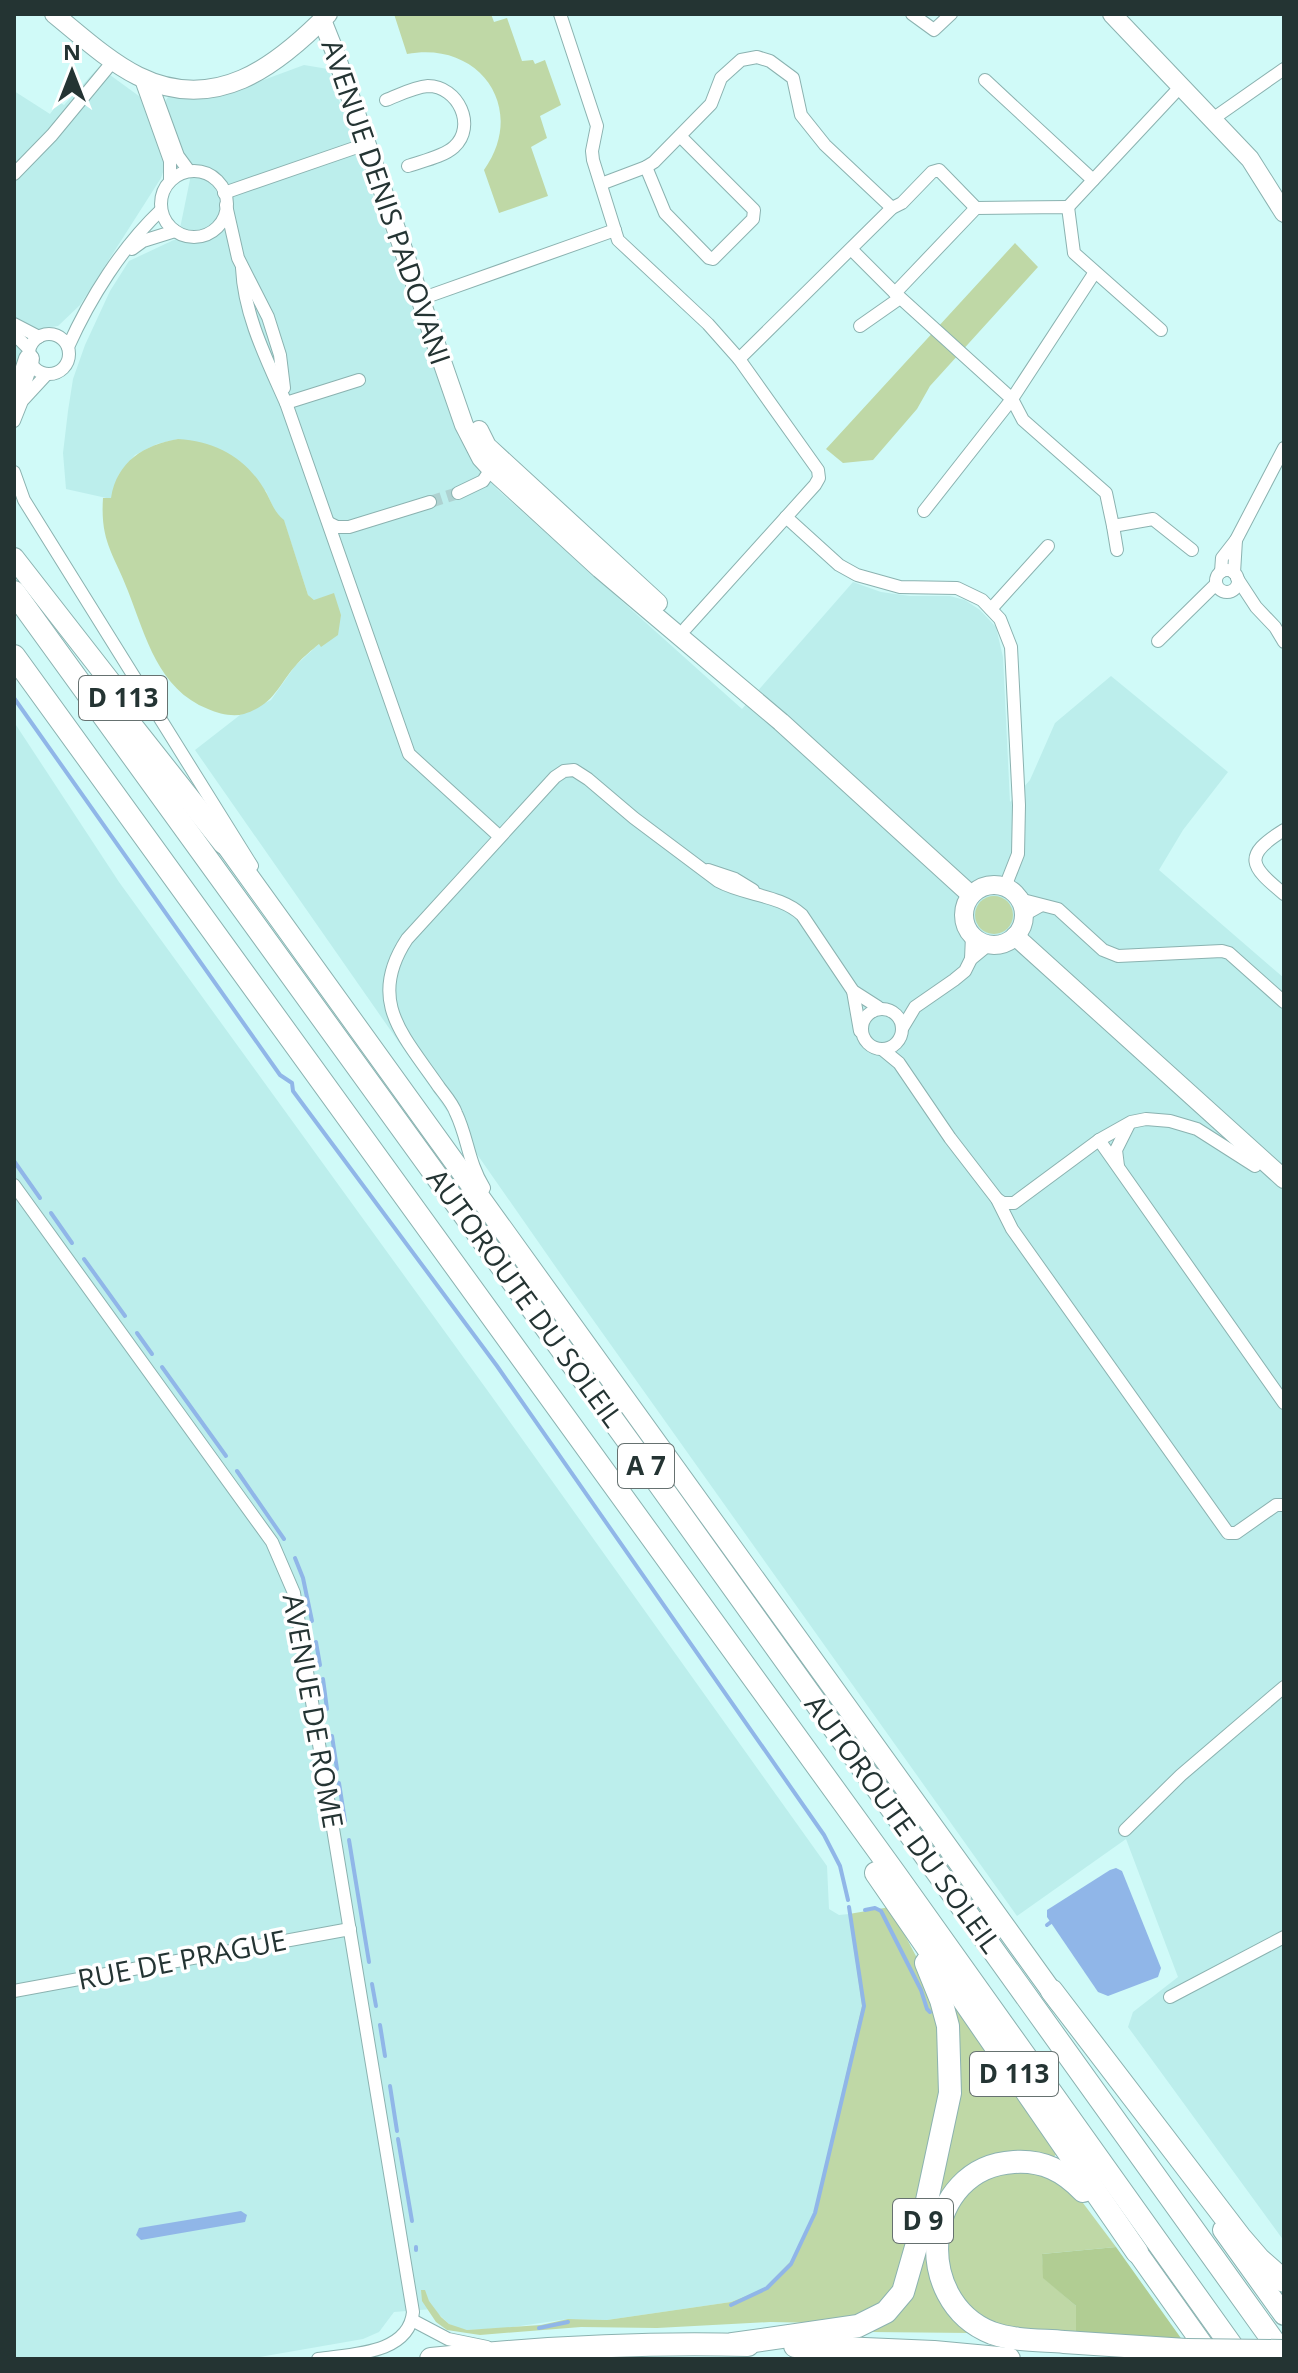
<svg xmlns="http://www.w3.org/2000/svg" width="1298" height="2373" font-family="'Open Sans',sans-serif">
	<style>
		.built { fill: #bceeec }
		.green { fill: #bfd8a6 }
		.forest { fill: #b1cd93 }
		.water { fill: #90b6e8 }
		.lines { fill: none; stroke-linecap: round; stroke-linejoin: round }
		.stream { stroke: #90b6e8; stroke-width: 4 }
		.street-tunnel { stroke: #aed2d1; stroke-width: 12; stroke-dasharray: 12 6; stroke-linecap: butt }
		.street-casing { stroke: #8bb2b0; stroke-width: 14 }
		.secondary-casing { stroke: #8bb2b0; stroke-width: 20 }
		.primary-casing { stroke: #8bb2b0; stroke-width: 22 }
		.highway-casing { stroke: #8bb2b0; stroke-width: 24 }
		.street { stroke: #fff; stroke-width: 12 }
		.secondary { stroke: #fff; stroke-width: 18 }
		.primary { stroke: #fff; stroke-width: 20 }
		.highway { stroke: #fff; stroke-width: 22 }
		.highway-bridge-casing { stroke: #8bb2b0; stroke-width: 24; stroke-linecap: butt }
		.highway-bridge { stroke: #fff; stroke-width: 22 }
		.labels { text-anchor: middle; stroke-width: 7; stroke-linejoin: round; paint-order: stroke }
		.shield { fill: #fff; stroke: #667170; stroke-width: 2 }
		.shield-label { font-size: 26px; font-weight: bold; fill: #243433 }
		.street-label { font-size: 28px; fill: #243433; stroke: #fff }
	</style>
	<rect width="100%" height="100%" fill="#d0faf8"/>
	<!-- built -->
	<g class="built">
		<path d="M 304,65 L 328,69 L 458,436 L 477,465 L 498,490 L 742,709 L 853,582 L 881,592 L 910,596 L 950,596 L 965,600 L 980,610 L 996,627 L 1003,657 L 1010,802 L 1030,780 L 1055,723 L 1111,676 L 1228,772 L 1183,830 L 1159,870 L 1284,978 L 1284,2241 L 1128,2027 L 1133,2012 L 1178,1977 L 1126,1839 L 1017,1916 L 569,1286 L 195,750 L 240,715 L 271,700 L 295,666 L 320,643 L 321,647 L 314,600 L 308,595 L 284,521 L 275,512 L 266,491 L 178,439 L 157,444 L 135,455 L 119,474 L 111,499 L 66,489 L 63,453 L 68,411 L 73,379 L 85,345 L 110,291 L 129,261 L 178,238 L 193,165 L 183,153 L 164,110 L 166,100 L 170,94 L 231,92 Z"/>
		<path d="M 99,67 L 143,99 L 166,163 L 161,178 L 80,305 L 58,326 L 34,330 L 26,338 L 14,369 L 14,91 L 50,114 L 59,102 L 64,105 Z"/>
		<path d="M 14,722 L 119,882 L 490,1394 L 827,1866 L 829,1909 L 839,1915 L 849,1914 L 862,2006 L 814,2213 L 791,2261 L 764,2289 L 731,2302 L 607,2320 L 568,2319 L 507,2328 L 467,2330 L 458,2328 L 449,2324 L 433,2309 L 394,2312 L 379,2332 L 363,2339 L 249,2359 L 14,2359 Z"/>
	</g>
	<!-- green -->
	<g class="green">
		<path d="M 394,14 L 491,14 L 494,22 L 507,18 L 522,61 L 533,60 L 535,64 L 545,60 L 561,105 L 540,116 L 547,138 L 531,147 L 548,196 L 499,213 L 484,170 C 528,108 479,40 407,54 Z"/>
		<path d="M 1015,243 L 1038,267 L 930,386 L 917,409 L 873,460 L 843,463 L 826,449 Z"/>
		<path d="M 178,439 C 218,442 247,458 267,494 C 272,504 275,513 284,520 L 308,595 L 314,600 L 334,593 L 341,615 L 338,635 L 321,647 L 319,644 C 312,650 303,657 297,664 C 278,685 275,704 244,714 C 233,717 219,714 208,709 C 158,689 146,637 128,591 C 114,554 100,542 103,498 L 111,498 C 117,461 144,445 178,439 Z"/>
		<circle cx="994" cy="915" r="19"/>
		<path d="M 890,1907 L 917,1958 L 940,2030 L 943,2102 L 896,2290 L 878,2311 L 824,2323 L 770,2322 L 657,2328 L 581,2327 L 480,2335 L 447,2330 L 436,2322 L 422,2301 L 421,2290 L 425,2290 L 429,2301 L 441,2317 L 449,2324 L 467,2330 L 541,2325 L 568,2319 L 607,2320 L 731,2302 L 764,2289 L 791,2261 L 814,2213 L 862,2006 L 849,1914 Z"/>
		<path d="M 942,1985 L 1057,2153 L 1053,2158 L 1002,2155 L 932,2232 L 973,2331 L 971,2333 L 871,2332 L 892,2316 L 950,2120 Z"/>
		<path d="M 1038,2170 L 1077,2195 L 1116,2247 L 1042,2254 L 1044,2278 L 1076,2306 L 1076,2336 L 987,2324 L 949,2282 L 948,2221 L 973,2183 L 994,2171 Z"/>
	</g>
	<!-- forest -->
	<path class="forest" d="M 1116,2247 L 1183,2341 L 1076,2336 L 1076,2306 L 1043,2278 L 1042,2254 Z"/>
	<!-- water -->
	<g class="water">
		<path d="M 1116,1868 L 1122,1871 L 1161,1968 L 1158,1977 L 1108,1996 L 1098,1992 L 1047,1917 L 1047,1910 L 1110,1870 Z"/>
		<path d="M 241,2211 L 247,2215 L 245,2222 L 141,2240 L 136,2235 L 139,2228 Z"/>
	</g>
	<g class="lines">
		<!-- stream -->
		<g class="stream">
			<path d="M 14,698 L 280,1075 L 292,1083 L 293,1091 L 497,1366 L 824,1835 L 840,1866 L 848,1900"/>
			<path d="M 14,1161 L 40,1198"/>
			<path d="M 51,1213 L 72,1243"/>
			<path d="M 84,1259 L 125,1316"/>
			<path d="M 137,1333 L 152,1354"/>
			<path d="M 162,1367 L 226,1456"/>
			<path d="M 237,1471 L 284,1539"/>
			<path d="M 295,1558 L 303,1578 L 312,1621"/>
			<path d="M 316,1642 L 320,1665"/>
			<path d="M 323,1679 L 327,1709"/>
			<path d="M 332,1736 L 337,1769"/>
			<path d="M 339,1783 L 345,1821"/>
			<path d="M 349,1840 L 369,1962"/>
			<path d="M 865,1910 L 875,1908 L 881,1911 L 921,1990 L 927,2009 L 930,2012"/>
			<path d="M 1047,1925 L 1051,1922"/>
			<path d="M 372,1984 L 376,2006"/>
			<path d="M 380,2025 L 385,2056"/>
			<path d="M 390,2086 L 397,2131"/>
			<path d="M 398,2139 L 412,2221"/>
			<path d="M 416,2247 L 416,2250"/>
			<path d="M 731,2305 L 767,2288 L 791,2264 L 815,2213 L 864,2006 L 849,1907"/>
			<path d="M 539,2328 L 568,2322"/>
		</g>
		<!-- street-tunnel -->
		<path class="street-tunnel" d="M 430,502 L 458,493"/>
		<defs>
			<g id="street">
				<path d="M 560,14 L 597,126 L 592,151 L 593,160 L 618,240 L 708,324 L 739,359 L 818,470 L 819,478 L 815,485 L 686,628"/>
				<path d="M 912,14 L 934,30 L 951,14"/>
				<path d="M 140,77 L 170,161 L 170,181"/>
				<path d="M 985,80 L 1093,180"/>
				<path d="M 151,82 L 178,156 L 189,171"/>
				<path d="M 386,100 C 399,95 414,87 428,86 C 458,86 477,126 454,147 C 443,157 422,161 408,166"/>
				<path d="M 1214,118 L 1284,69"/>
				<path d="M 646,167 L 665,213 L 709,258 L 713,259 L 753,219 L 754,210 L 680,136"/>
				<circle cx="194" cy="204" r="33"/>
				<path d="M 14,174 L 52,135 L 114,60"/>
				<path d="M 601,184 L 646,167 L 654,162 L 711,104 L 721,78 L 741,60 L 757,57 L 770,61 L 793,78 L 801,115 L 825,145 L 892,208"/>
				<path d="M 224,193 L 366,144"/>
				<path d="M 226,205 L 238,258 L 268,317 L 280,355 L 284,388"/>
				<path d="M 1068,207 L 1181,86"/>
				<path d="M 132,249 L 143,241 L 175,231"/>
				<path d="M 852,250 L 895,293 L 1012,399 L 1023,420 L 1106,493 L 1113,526 L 1153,519 L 1192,550"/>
				<path d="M 242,268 C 244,315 267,360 286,403 L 409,754 L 499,836"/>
				<path d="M 895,293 L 976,208 L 1068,207 L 1074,253 L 1161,330"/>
				<path d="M 429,296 L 615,230"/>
				<path d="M 14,324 L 39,337"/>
				<path d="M 860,326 L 900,298"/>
				<circle cx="49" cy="354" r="20"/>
				<path d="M 14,334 L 29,349"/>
				<path d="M 68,347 C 90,298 122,247 161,210"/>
				<path d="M 739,359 L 892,208 L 902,203 L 932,172 L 939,170 L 976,208"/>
				<path d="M 286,403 L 359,380"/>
				<path d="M 14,421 L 22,401 L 46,375"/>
				<path d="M 14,472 L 24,500 L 252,866"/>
				<path d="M 458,493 L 483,481 L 495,463"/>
				<path d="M 924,511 L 1012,399 L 1095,272"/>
				<path d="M 786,517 L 839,565 L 857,575 L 900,587 L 957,588 L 982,600 L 1000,619 L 1011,647 L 1019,805 L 1018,854 L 1005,887"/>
				<path d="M 329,523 L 337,527 L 349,527 L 430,502"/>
				<path d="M 1113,526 L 1117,550"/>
				<circle cx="1227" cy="581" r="11"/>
				<path d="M 1221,572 L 1222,558 L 1236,540 L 1284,448"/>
				<path d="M 1234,573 L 1236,540"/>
				<path d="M 1237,578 L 1256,607 L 1275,627 L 1284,642"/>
				<path d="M 991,609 L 1048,546"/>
				<path d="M 1158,641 L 1216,584"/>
				<path d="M 1284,830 C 1242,856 1250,866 1284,894"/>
				<path d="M 708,870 L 735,879 L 753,890"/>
				<path d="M 1019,899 L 1058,909 L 1103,950 L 1118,956 L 1222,951 L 1229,953 L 1284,1002"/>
				<path d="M 1024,915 L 1040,906"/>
				<path d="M 971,959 L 972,936"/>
				<path d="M 853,991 L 860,1031"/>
				<circle cx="882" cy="1029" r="20"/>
				<path d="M 903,1027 L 915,1007 L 954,980 L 965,971 L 971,959 L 988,945"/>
				<path d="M 882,1049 L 899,1063 L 950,1138 L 997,1199 L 1012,1229 L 1228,1533 L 1236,1533 L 1276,1505 L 1284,1505"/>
				<path d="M 1099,1140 L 1284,1403"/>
				<path d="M 1118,1166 L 1116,1150 L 1129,1124"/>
				<path d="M 14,1185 L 272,1542 L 294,1593 L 413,2312 C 409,2355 349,2354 318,2359"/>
				<path d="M 484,1188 C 468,1162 468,1138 456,1113 C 453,1104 445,1095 439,1087 C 404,1036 366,1001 407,939 L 555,777 L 564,771 L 574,770 L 588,779 L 634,818 L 718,881 C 745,896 779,894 802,915 L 853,991 L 878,1007"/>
				<path d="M 997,1199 L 1003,1203 L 1014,1203 L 1099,1140 L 1131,1122 L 1146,1119 L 1170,1121 L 1197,1129 L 1255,1166"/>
				<path d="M 1125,1830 L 1181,1775 L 1284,1687"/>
				<path d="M 14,1991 L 350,1929"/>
				<path d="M 1170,1997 L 1284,1937"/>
				<path d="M 412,2320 L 448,2339 L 487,2347"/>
			</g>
			<g id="secondary">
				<path d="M 54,14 C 80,35 108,61 138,76 C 215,114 276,67 328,14"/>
				<path d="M 1112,14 L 1250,159 L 1284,213"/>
				<path d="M 322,20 L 334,50 L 464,425 L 481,458 L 492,470 L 600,569 L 781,722 L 971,895"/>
				<path d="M 479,430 L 487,446 L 658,603"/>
				<circle cx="994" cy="915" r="30"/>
				<path d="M 1015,936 L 1284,1179"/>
			</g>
			<g id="primary">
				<path d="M 14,393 L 22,380 L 29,359"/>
				<path d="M 14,558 L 127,703"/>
				<path d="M 216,831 L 1060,2003"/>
				<path d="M 1223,2230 L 1284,2315"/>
				<path d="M 1137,2252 L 1213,2359"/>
			</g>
			<g id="highway">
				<path d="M 14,592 L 657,1481 L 1284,2356"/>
				<path d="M 14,656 L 896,1875 L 1241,2359"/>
				<path d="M 104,691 L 224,843"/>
				<path d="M 876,1873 L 1137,2252"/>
				<path d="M 1052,1991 L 1240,2237 L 1259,2259 L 1284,2281"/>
				<path d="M 1083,2191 C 1064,2171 1043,2160 1014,2162 C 922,2167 910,2301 992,2333 C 1015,2341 1041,2340 1064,2342 C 1105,2345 1145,2347 1186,2350"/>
				<path d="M 733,2344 L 858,2326 L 886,2312 L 903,2292 L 920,2233 L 950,2093 L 948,2026 L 941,2000 L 926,1963"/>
				<path d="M 795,2346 L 934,2352 L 1009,2359"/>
				<path d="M 431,2359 C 537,2348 642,2342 748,2345"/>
			</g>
		</defs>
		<!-- street casing -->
		<use href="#street" class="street-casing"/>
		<!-- secondary casing -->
		<use href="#secondary" class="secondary-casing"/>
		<!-- primary casing -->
		<use href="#primary" class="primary-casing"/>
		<!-- highway casing -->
		<use href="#highway" class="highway-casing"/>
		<!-- street -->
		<use href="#street" class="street"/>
		<!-- secondary -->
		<use href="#secondary" class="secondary"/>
		<!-- primary -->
		<use href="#primary" class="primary"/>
		<!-- highway -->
		<use href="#highway" class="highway"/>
		<defs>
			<path id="highway-bridge" d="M 1186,2350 L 1284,2351"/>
		</defs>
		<!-- highway-bridge casing -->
		<use href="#highway-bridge" class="highway-bridge-casing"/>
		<!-- highway-bridge -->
		<use href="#highway-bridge" class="highway-bridge"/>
	</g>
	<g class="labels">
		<!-- shield labels -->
		<g class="shield">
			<rect x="79" y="676" width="88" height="44" rx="6"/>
			<rect x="618" y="1444" width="56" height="44" rx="6"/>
			<rect x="970" y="2052" width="88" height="44" rx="6"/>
			<rect x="893" y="2199" width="60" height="44" rx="6"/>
		</g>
		<g class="shield-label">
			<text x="123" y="707">D 113</text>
			<text x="646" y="1475">A 7</text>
			<text x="1014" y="2083">D 113</text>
			<text x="923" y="2230">D 9</text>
		</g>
		<!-- street labels -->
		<g class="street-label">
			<text transform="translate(386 202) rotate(71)" y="10">AVENUE DENIS PADOVANI</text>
			<text transform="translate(525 1298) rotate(54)" y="10">AUTOROUTE DU SOLEIL</text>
			<text transform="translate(313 1711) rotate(80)" y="10">AVENUE DE ROME</text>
			<text transform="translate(903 1824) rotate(54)" y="10">AUTOROUTE DU SOLEIL</text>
			<text transform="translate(182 1960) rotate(-11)" y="10">RUE DE PRAGUE</text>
		</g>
	</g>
	<!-- border -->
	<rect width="1298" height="2373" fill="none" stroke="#243433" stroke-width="32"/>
	<!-- north arrow -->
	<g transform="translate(72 72)" stroke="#ffffff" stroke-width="6" paint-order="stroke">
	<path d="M0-6L14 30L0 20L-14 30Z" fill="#243433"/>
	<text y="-12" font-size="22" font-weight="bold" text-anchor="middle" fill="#243433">N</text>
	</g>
</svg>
